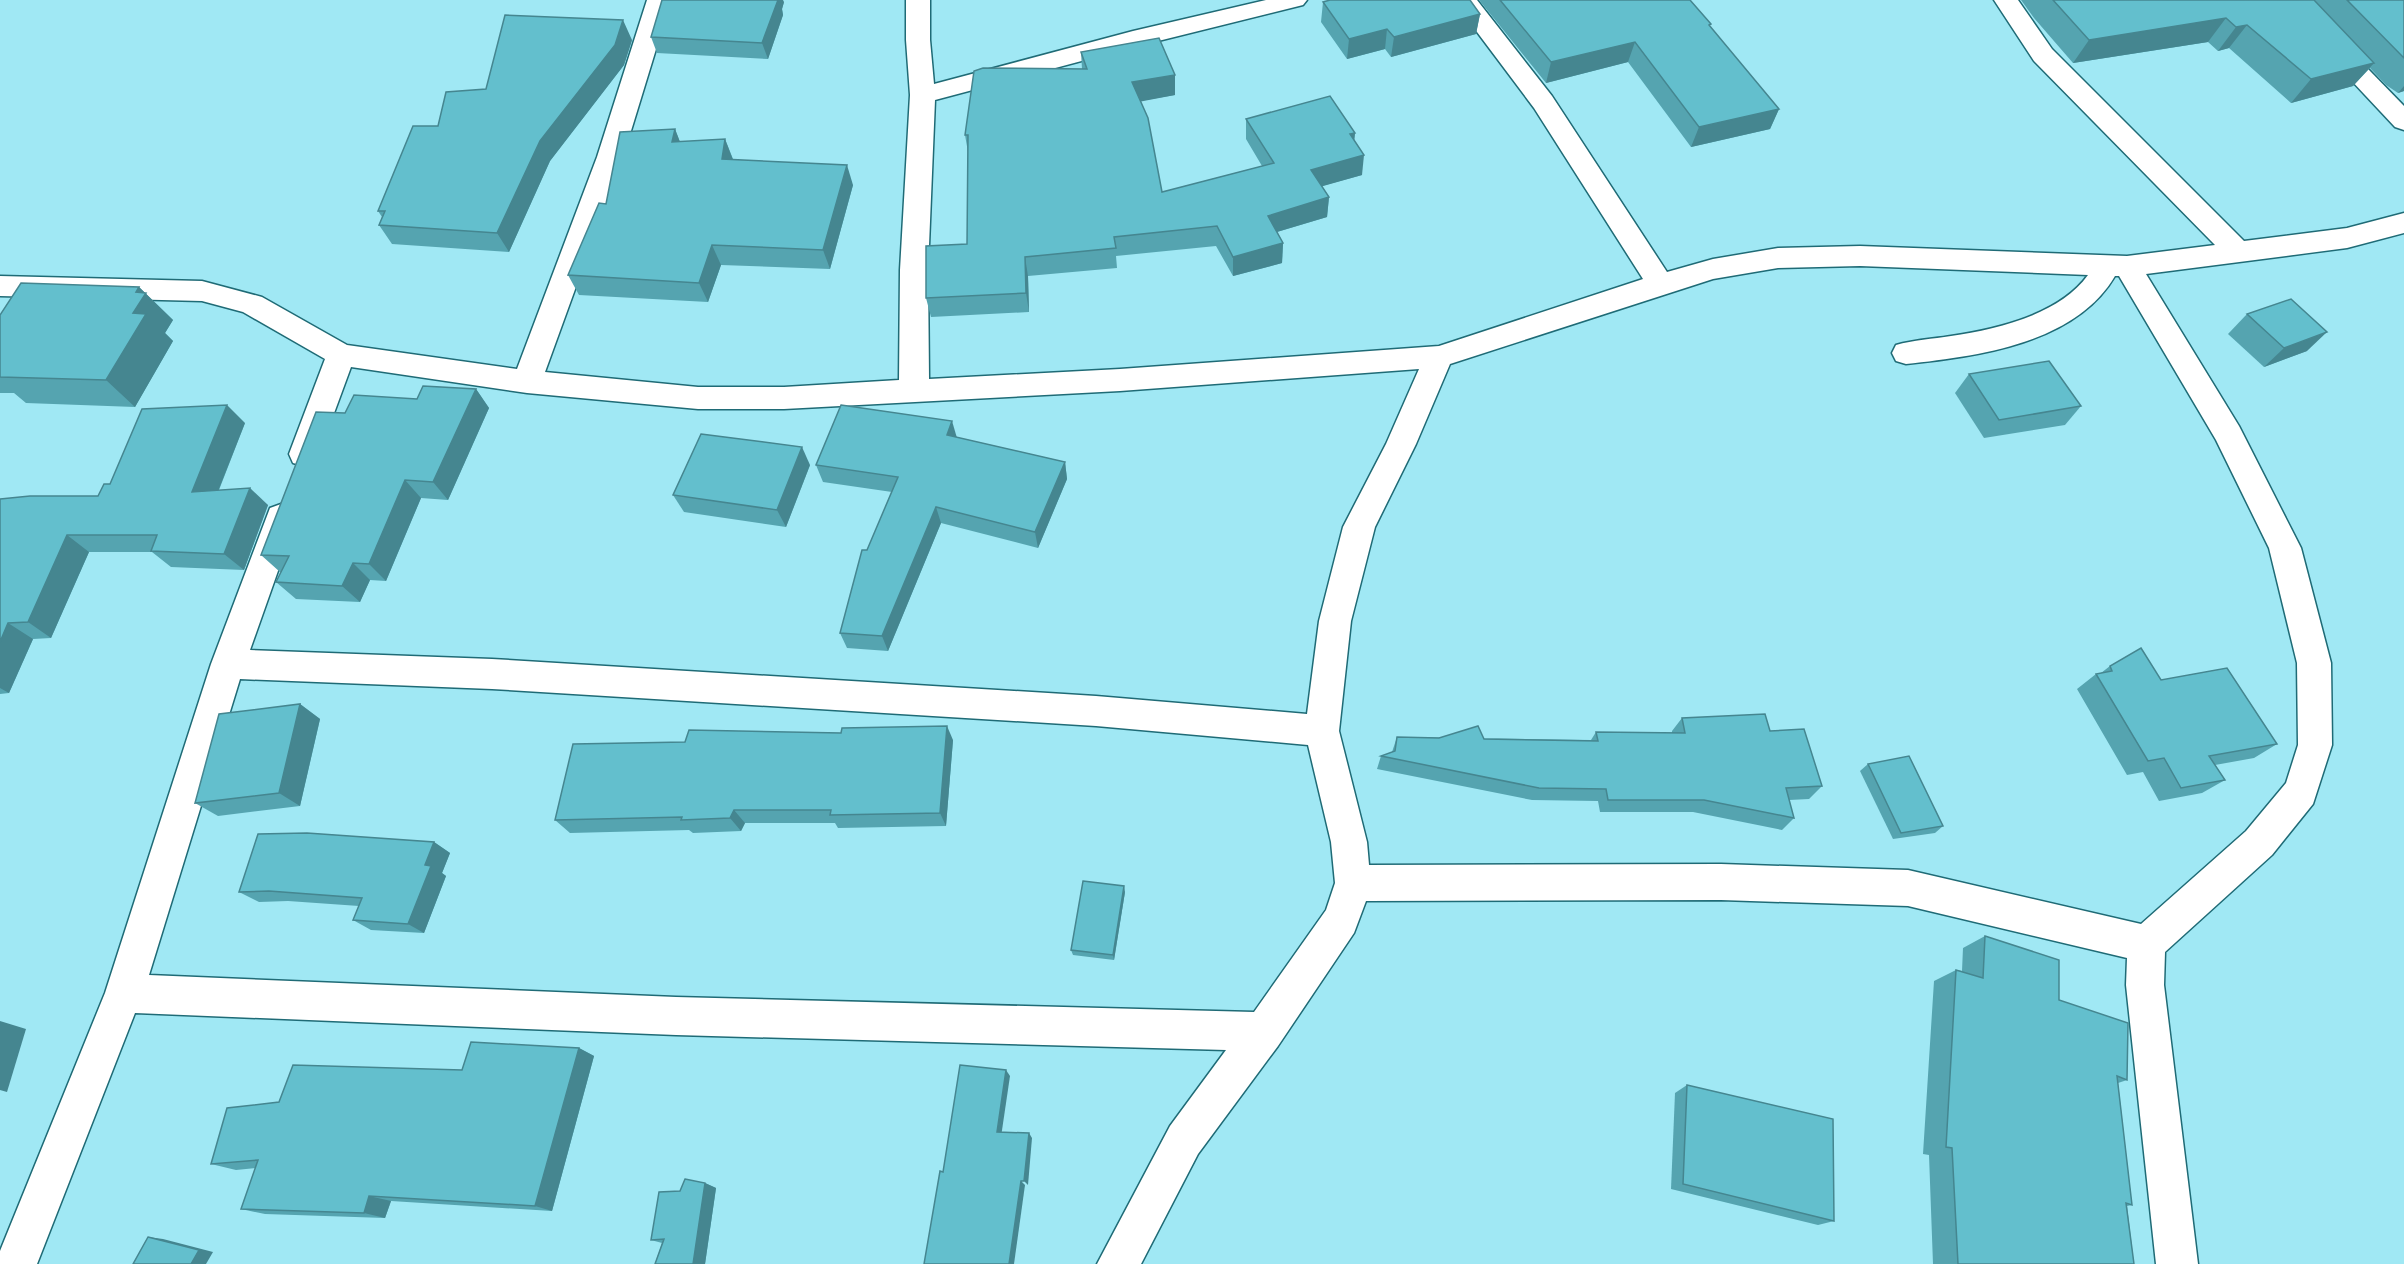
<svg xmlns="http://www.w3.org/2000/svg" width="2404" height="1264" font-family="'Noto Sans',sans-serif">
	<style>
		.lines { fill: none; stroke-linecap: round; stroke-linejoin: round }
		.minor-casing { stroke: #1f6b76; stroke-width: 3 }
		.minor { fill: #fff; fill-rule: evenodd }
		.wall { fill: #55a4b0 }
		.shaded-wall { fill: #458690 }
		.building { fill: #63bfcd; stroke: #458690; stroke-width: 1.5 }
	</style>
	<rect width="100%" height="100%" fill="#a0e8f4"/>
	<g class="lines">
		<defs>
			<g id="minor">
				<path d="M 647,0 L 671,0 L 623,157 L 545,372 L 698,387 L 784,387 L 899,380 L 900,270 L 910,95 L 906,40 L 906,0 L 930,0 L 930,40 L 934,84 L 1133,31 L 1266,0 L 1307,0 L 1303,5 L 1134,47 L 935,100 L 928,270 L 929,379 L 1120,369 L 1439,346 L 1643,279 L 1534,108 L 1453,0 L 1477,0 L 1552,96 L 1667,272 L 1713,259 L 1778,248 L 1860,246 L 2127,256 L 2215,245 L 2034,61 L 1994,0 L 2018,0 L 2052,49 L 2244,241 L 2347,228 L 2404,213 L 2404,233 L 2347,248 L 2146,274 L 2239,426 L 2301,548 L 2331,663 L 2332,745 L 2313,804 L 2272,855 L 2165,952 L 2164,985 L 2198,1264 L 2156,1264 L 2126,985 L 2127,958 L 1908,906 L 1721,900 L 1366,901 L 1354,933 L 1278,1046 L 1198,1154 L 1141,1264 L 1097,1264 L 1170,1126 L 1226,1050 L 676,1035 L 135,1013 L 37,1264 L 0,1264 L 0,1251 L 105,993 L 211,664 L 270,508 L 281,504 L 292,508 L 297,517 L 250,650 L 492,659 L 1096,696 L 1307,714 L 1319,621 L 1343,527 L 1386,444 L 1419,369 L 1120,391 L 784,409 L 698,409 L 527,393 L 351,367 L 319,454 L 315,463 L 304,466 L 293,463 L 289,454 L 325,359 L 243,312 L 202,301 L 0,296 L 0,276 L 202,281 L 262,297 L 347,345 L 517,369 L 597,157 ZM 1860,266 L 2088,275 C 2059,315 1997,329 1951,336 C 1933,339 1913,340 1896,345 L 1892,353 L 1896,361 L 1906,364 C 1978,356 2075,344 2115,276 L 2119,276 L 2216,440 L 2269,548 L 2297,663 L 2298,745 L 2286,783 L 2246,831 L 2141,924 L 1908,870 L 1721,864 L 1369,865 L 1367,842 L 1339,731 L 1351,621 L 1375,527 L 1416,444 L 1450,364 L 1713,279 L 1778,268 ZM 240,679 L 492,689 L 1096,726 L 1308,745 L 1331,842 L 1335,883 L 1326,910 L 1254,1012 L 676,997 L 149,975 Z"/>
				<path d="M 2276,0 L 2301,0 L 2404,106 L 2404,130 L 2395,127 Z"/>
			</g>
		</defs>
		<!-- minor casing -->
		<use href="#minor" class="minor-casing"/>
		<!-- minor -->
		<use href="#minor" class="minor"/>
	</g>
	<!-- wall -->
	<g class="wall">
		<path d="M 1479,0 L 1690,0 L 1710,27 L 1779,109 L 1770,129 L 1691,147 L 1628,62 L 1546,83 Z"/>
		<path d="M 2021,0 L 2404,0 L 2404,91 L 2398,93 L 2386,85 L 2370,68 L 2353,86 L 2291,103 L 2229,48 L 2218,51 L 2208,42 L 2073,63 L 2034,18 Z"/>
		<path d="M 784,2 L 782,9 L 783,15 L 768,59 L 657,53 L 651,37 Z"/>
		<path d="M 1323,2 L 1480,14 L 1476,34 L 1391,57 L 1385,49 L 1347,59 L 1321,22 Z"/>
		<path d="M 632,40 L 624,65 L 550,161 L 509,252 L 392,244 L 379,225 L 382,217 L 378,211 L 486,89 Z"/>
		<path d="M 1081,52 L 1175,75 L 1175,95 L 1140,101 L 1162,192 L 1262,166 L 1246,139 L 1246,119 L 1355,133 L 1354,140 L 1362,175 L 1322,186 L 1329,197 L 1327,217 L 1277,232 L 1283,243 L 1282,263 L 1233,276 L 1216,246 L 1116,256 L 1117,268 L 1028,276 L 1029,312 L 931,317 L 926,298 L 967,244 L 968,152 L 965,135 L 1082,69 Z"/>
		<path d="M 675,129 L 680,142 L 725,139 L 733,159 L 853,185 L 830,269 L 721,265 L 708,302 L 579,295 L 568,275 L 606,204 Z"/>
		<path d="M 139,287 L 173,320 L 165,333 L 173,341 L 135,407 L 26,403 L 14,393 L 0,393 L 0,315 Z"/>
		<path d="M 2247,314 L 2307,351 L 2264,367 L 2228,334 Z"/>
		<path d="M 1969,374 L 2081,406 L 2065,425 L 1984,438 L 1955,393 Z"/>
		<path d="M 476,389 L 489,408 L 448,500 L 421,498 L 386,581 L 370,580 L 360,602 L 296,599 L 276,582 L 282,572 L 280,572 L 261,555 L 345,413 L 417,399 Z"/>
		<path d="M 245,423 L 219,490 L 268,505 L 244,570 L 171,567 L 152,552 L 89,552 L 51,638 L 33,639 L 9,693 L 0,694 L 0,499 L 98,496 L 110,484 Z"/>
		<path d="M 956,437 L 1065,462 L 1067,479 L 1038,548 L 941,523 L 888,651 L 847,648 L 840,633 L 867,550 L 892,492 L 823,482 L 816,465 Z"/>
		<path d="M 810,465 L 786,527 L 684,512 L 673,495 Z"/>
		<path d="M 2110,666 L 2161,680 L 2277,744 L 2254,758 L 2215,765 L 2225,780 L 2202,793 L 2159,801 L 2143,772 L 2127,775 L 2077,689 L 2096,674 L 2101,673 Z"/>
		<path d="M 300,704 L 320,719 L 300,806 L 218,816 L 195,803 Z"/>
		<path d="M 1682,718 L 1770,731 L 1822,786 L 1809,799 L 1789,800 L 1794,818 L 1782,830 L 1693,812 L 1600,812 L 1598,801 L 1532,800 L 1377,769 L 1381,756 L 1392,752 L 1397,737 L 1591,740 L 1596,732 L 1672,733 L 1672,731 Z"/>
		<path d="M 953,740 L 946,826 L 838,828 L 835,823 L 745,823 L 741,831 L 693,833 L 689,830 L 570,833 L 555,820 Z"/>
		<path d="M 1868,764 L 1943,826 L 1935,833 L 1893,839 L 1860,771 Z"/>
		<path d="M 434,842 L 450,853 L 442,873 L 446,876 L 424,933 L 371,930 L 353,920 L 359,906 L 288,901 L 259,902 L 239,892 Z"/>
		<path d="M 1125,892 L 1114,960 L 1073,955 L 1071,950 Z"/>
		<path d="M 1985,936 L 2059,1000 L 2127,1080 L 2118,1083 L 2132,1205 L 2127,1206 L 2134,1264 L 1933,1264 L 1929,1155 L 1923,1154 L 1934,981 L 1956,970 L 1962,971 L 1963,948 Z"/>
		<path d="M 579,1048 L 594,1056 L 552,1211 L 391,1201 L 385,1218 L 265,1214 L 241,1209 L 256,1168 L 236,1170 L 211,1164 L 279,1102 L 462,1070 Z"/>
		<path d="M 1687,1085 L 1834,1221 L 1818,1225 L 1671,1189 L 1675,1093 Z"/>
		<path d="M 705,1183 L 716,1188 L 705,1264 L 655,1264 L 662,1243 L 651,1240 L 680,1191 Z"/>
	</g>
	<!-- shaded-wall -->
	<g class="shaded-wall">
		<path d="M 775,0 L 783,0 L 784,2 L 782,9 L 783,15 L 768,59 L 762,43 Z"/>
		<path d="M 1480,14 L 1476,34 L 1391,57 L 1394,37 Z"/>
		<path d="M 2226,18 L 2208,42 L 2073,63 L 2089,40 Z"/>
		<path d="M 623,20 L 632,40 L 624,65 L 550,161 L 509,252 L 497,233 L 540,141 Z"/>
		<path d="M 2247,25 L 2229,48 L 2218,51 L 2236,27 Z"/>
		<path d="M 1387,29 L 1385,49 L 1347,59 L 1349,39 Z"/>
		<path d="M 1635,42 L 1628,62 L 1546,83 L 1551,62 Z"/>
		<path d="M 2374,63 L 2353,86 L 2291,103 L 2311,79 Z"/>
		<path d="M 1175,75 L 1175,95 L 1133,103 L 1132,82 Z"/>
		<path d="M 2404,86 L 2404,91 L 2398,93 Z"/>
		<path d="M 1779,109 L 1770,129 L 1691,147 L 1699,127 Z"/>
		<path d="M 675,129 L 683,150 L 672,142 Z"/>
		<path d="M 1355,133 L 1353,153 L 1350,134 Z"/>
		<path d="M 725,139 L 733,160 L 722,159 Z"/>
		<path d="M 1364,155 L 1362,175 L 1309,190 L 1311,170 Z"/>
		<path d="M 847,165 L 853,185 L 830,269 L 823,250 Z"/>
		<path d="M 1329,197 L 1327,217 L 1267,235 L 1268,216 Z"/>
		<path d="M 1283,243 L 1282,263 L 1233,276 L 1233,257 Z"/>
		<path d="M 712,245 L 721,265 L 708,302 L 699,283 Z"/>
		<path d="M 1025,257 L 1028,276 L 1029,312 L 1026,293 Z"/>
		<path d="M 139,287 L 173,320 L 165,333 L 173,341 L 135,407 L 106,380 L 136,292 Z"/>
		<path d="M 2327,332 L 2307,351 L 2264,367 L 2284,348 Z"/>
		<path d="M 476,389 L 489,408 L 448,500 L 433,482 Z"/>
		<path d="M 227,405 L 245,423 L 211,509 L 192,492 Z"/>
		<path d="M 952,421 L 957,438 L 947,435 Z"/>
		<path d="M 802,447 L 810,465 L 786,527 L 777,510 Z"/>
		<path d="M 1065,462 L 1067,479 L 1038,548 L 1035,532 Z"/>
		<path d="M 405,480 L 421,498 L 386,581 L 369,564 Z"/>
		<path d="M 250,488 L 268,505 L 244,570 L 224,554 Z"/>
		<path d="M 936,507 L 941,523 L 888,651 L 882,636 Z"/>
		<path d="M 67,535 L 89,552 L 51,638 L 28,622 Z"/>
		<path d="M 353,563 L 370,580 L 360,602 L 342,586 Z"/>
		<path d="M 8,623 L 33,639 L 9,693 L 0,688 L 0,642 Z"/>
		<path d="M 300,704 L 320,719 L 300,806 L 279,793 Z"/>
		<path d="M 947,726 L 953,740 L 946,826 L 940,813 Z"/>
		<path d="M 734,810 L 745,823 L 741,831 L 730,818 Z"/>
		<path d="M 434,842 L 450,853 L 442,873 L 446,876 L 424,933 L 408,924 L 425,865 Z"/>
		<path d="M 1124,886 L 1125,892 L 1114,960 L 1113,955 Z"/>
		<path d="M 0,1021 L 26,1029 L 7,1092 L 0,1090 Z"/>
		<path d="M 579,1048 L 594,1056 L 552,1211 L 535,1206 Z"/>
		<path d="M 1006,1070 L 1010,1076 L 1001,1137 L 997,1132 Z"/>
		<path d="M 1029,1133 L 1032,1138 L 1028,1185 L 1024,1181 Z"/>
		<path d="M 1021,1181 L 1025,1185 L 1014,1264 L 1009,1264 Z"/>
		<path d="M 705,1183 L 716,1188 L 705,1264 L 693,1264 Z"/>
		<path d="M 369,1196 L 391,1201 L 385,1218 L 364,1213 Z"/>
		<path d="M 148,1237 L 163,1239 L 213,1252 L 206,1264 L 191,1264 Z"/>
	</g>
	<!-- building -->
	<g class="building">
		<path d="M 662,0 L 778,0 L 762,43 L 651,37 Z"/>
		<path d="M 1330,0 L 1470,0 L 1480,14 L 1394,37 L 1387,29 L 1349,39 L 1323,2 Z"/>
		<path d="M 1500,0 L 1690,0 L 1711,24 L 1709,25 L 1779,109 L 1699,127 L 1635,42 L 1551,62 Z"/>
		<path d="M 2053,0 L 2314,0 L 2374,63 L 2311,79 L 2247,25 L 2236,27 L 2226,18 L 2089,40 Z"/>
		<path d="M 2347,0 L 2404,0 L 2404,58 Z"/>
		<path d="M 505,15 L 623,20 L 615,45 L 540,141 L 497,233 L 379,225 L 385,211 L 378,211 L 413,126 L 438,126 L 446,92 L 486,89 Z"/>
		<path d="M 1159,38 L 1175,75 L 1132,82 L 1148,118 L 1162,192 L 1274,163 L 1246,119 L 1330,96 L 1355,133 L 1350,134 L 1364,155 L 1311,170 L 1329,197 L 1268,216 L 1283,243 L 1233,257 L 1217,226 L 1114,237 L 1116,248 L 1025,257 L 1026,293 L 926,298 L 926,246 L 967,244 L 968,135 L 965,135 L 974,71 L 983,68 L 1087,69 L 1081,52 Z"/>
		<path d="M 675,129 L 672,142 L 725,139 L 722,159 L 847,165 L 823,250 L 712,245 L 699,283 L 568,275 L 599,203 L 606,204 L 620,132 Z"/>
		<path d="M 21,283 L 139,287 L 136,292 L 146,293 L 133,313 L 146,314 L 106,380 L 0,377 L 0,315 Z"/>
		<path d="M 2291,299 L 2327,332 L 2284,348 L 2247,314 Z"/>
		<path d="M 2049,361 L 2081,406 L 1999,420 L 1969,374 Z"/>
		<path d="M 423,386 L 476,389 L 433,482 L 405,480 L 369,564 L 353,563 L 342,586 L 276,582 L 289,556 L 261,555 L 316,412 L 345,413 L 354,395 L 417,399 Z"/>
		<path d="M 227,405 L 192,492 L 250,488 L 224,554 L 151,551 L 157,535 L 67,535 L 28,622 L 8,623 L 0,642 L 0,499 L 30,496 L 98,496 L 104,484 L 110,484 L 142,409 Z"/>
		<path d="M 841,405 L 952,421 L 947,435 L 1065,462 L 1035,532 L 936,507 L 882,636 L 840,633 L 862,550 L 867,550 L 898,477 L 816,465 Z"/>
		<path d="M 701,434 L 802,447 L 777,510 L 673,495 Z"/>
		<path d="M 2141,648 L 2161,680 L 2227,668 L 2277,744 L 2209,756 L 2225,780 L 2181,788 L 2164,758 L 2148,761 L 2096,674 L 2112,671 L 2110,666 Z"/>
		<path d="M 300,704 L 279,793 L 195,803 L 219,714 Z"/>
		<path d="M 1765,714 L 1770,731 L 1804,729 L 1822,786 L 1786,788 L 1794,818 L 1704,800 L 1608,800 L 1606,789 L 1539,788 L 1381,756 L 1395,751 L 1397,737 L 1439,738 L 1478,726 L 1484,739 L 1598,741 L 1596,732 L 1685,733 L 1682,718 Z"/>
		<path d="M 947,726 L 940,813 L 830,815 L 831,810 L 734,810 L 730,818 L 681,820 L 682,817 L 555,820 L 573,744 L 685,742 L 689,730 L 841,733 L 842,728 Z"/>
		<path d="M 1909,756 L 1943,826 L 1901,833 L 1868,764 Z"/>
		<path d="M 307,833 L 434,842 L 425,865 L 431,866 L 408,924 L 353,920 L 362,898 L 269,891 L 239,892 L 258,834 Z"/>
		<path d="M 1083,881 L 1124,886 L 1113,955 L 1071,950 Z"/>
		<path d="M 1985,936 L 2059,960 L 2059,1000 L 2128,1023 L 2127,1080 L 2117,1076 L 2132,1205 L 2126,1203 L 2134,1264 L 1958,1264 L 1952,1148 L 1946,1147 L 1956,970 L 1983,978 Z"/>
		<path d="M 471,1042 L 579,1048 L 535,1206 L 369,1196 L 364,1213 L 241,1209 L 258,1160 L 211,1164 L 227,1108 L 279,1102 L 293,1065 L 462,1070 Z"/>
		<path d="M 960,1065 L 1006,1070 L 997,1132 L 1029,1133 L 1024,1181 L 1021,1181 L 1009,1264 L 924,1264 L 940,1171 L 943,1172 Z"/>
		<path d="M 1687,1085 L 1833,1119 L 1834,1221 L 1683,1184 Z"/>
		<path d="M 685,1179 L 705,1183 L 693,1264 L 655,1264 L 664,1239 L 651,1240 L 659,1192 L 680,1191 Z"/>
		<path d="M 148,1237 L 199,1250 L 191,1264 L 133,1264 Z"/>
	</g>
</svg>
